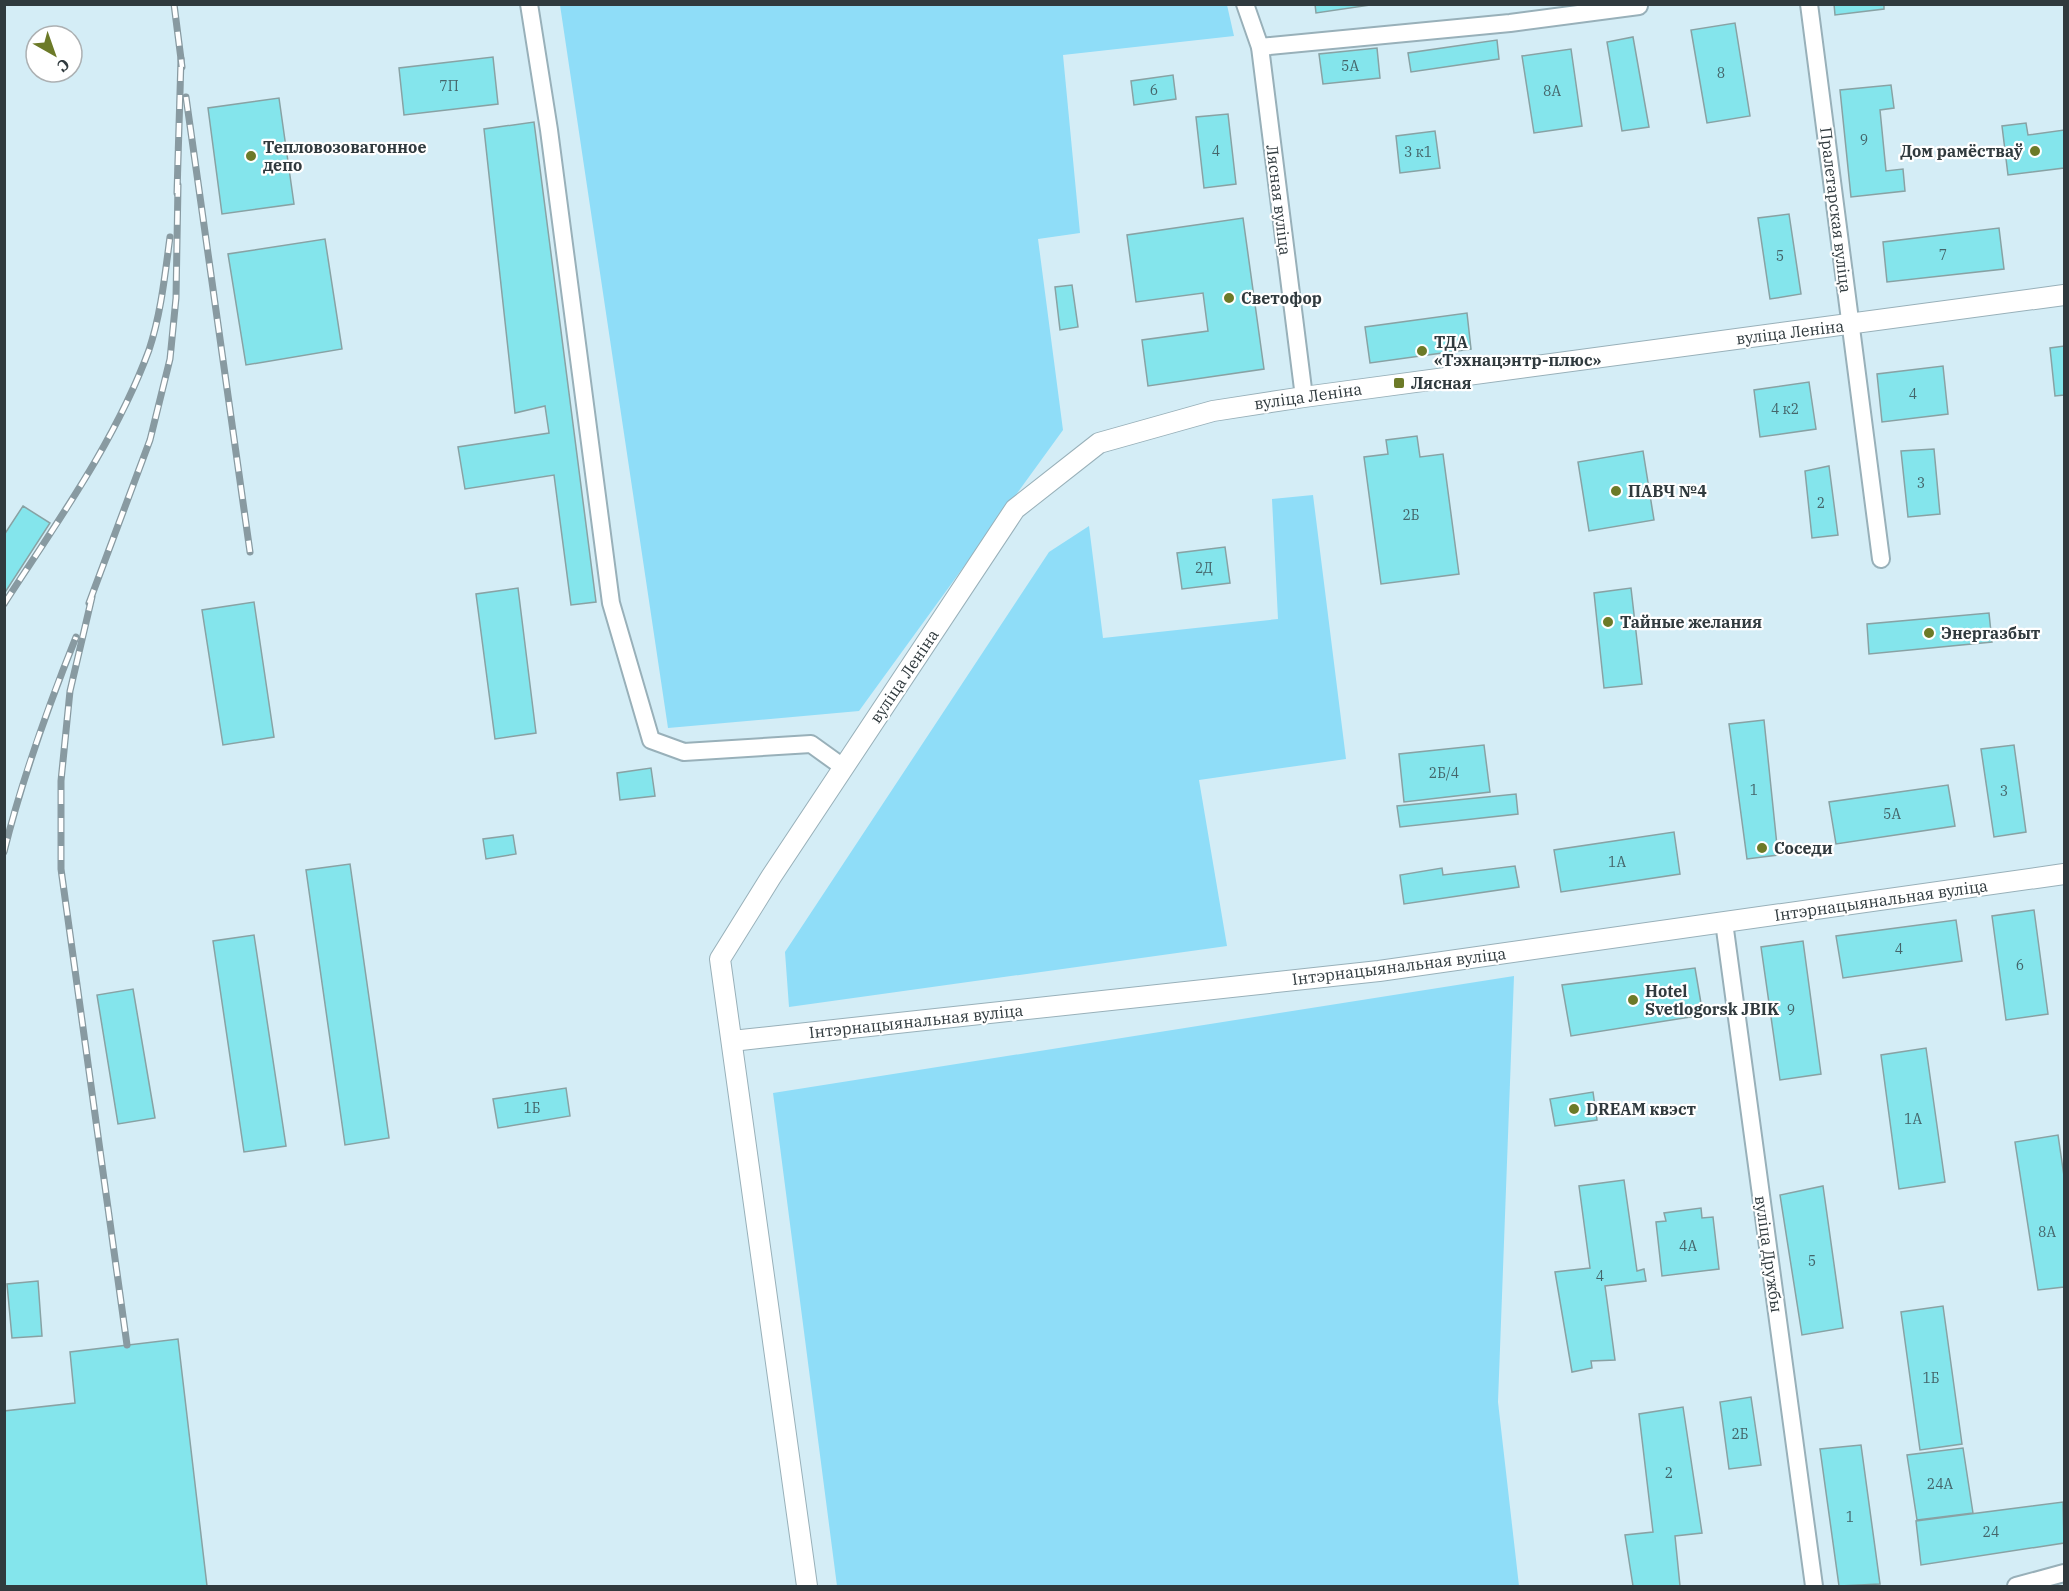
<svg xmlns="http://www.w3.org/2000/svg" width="2069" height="1591" font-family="'IBM Plex Serif',serif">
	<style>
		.green { fill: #8fddf8 }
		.building { fill: #84e5ec; stroke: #88a2a4; stroke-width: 1.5 }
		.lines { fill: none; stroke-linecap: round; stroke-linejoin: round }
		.minor-casing { stroke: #98b0b9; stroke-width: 20 }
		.tertiary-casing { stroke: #98b0b9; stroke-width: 22 }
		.minor { stroke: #fff; stroke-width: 16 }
		.tertiary { stroke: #fff; stroke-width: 20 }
		.rail-casing { stroke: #889aa1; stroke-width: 7 }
		.rail { stroke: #fff; stroke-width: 4.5; stroke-dasharray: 14; stroke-linecap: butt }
		.poi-dot { fill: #6c7a28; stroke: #fff; stroke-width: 2 }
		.labels { text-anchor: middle; stroke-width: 4.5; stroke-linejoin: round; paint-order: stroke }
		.number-label { font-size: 14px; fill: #45656a }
		.poi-label { font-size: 16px; font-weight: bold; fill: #303a3e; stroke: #fff; text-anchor: start }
		.street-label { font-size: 16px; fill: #303a3e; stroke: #fff }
	</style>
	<rect width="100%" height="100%" fill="#d4edf6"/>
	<!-- green -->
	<g class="green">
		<path d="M 560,5 L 1227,5 L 1234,36 L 1063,55 L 1080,233 L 1038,239 L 1063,430 L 859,711 L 668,728 Z"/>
		<path d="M 1313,495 L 1346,759 L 1199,780 L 1227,946 L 789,1007 L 785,952 L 1049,552 L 1089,526 L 1103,638 L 1278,619 L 1272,499 Z"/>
		<path d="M 1514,976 L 1498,1402 L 1519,1586 L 837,1586 L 773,1093 Z"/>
	</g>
	<!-- building -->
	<g class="building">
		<path d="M 1315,4 L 1377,4 L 1316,13 Z"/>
		<path d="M 1834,4 L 1884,4 L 1884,9 L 1835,15 Z"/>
		<path d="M 1735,23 L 1750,116 L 1707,123 L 1691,30 Z"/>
		<path d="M 1633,37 L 1649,127 L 1622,131 L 1607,42 Z"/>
		<path d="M 1497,40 L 1499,59 L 1411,72 L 1408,53 Z"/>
		<path d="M 1377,48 L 1380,78 L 1323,84 L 1319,54 Z"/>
		<path d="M 1571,49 L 1582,126 L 1534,133 L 1522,56 Z"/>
		<path d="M 493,57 L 498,104 L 404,115 L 399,68 Z"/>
		<path d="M 1173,75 L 1176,99 L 1134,105 L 1131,81 Z"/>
		<path d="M 1891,85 L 1894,108 L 1880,110 L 1886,171 L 1903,169 L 1905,191 L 1851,197 L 1840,90 Z"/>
		<path d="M 279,98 L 294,204 L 222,214 L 208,108 Z"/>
		<path d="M 1228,114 L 1236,184 L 1204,188 L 1196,117 Z"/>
		<path d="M 534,122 L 596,602 L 571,605 L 554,475 L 465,489 L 458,447 L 549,433 L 545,406 L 515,413 L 484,129 Z"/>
		<path d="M 2026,123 L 2028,135 L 2064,130 L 2064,168 L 2008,175 L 2002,126 Z"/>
		<path d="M 1435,131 L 1440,168 L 1400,173 L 1396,136 Z"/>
		<path d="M 1789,214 L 1801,294 L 1770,299 L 1758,218 Z"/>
		<path d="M 1243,218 L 1264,369 L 1148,386 L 1142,340 L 1208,331 L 1203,293 L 1136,302 L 1127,235 Z"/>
		<path d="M 1999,228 L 2004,269 L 1887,282 L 1883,242 Z"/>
		<path d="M 325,239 L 342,349 L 246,365 L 228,254 Z"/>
		<path d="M 1072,285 L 1078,327 L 1060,330 L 1055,287 Z"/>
		<path d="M 1467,313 L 1471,349 L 1370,363 L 1365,327 Z"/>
		<path d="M 2064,346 L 2064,395 L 2055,396 L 2050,348 Z"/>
		<path d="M 1943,366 L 1948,414 L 1882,422 L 1877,374 Z"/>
		<path d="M 1809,382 L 1816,429 L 1760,437 L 1754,390 Z"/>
		<path d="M 1417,436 L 1420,457 L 1443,454 L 1459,574 L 1381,584 L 1364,457 L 1388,454 L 1386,440 Z"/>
		<path d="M 1934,449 L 1940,514 L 1908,517 L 1901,451 Z"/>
		<path d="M 1643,451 L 1654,520 L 1589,531 L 1578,462 Z"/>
		<path d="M 1829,466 L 1838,535 L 1812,538 L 1805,471 Z"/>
		<path d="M 23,506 L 50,523 L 4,594 L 4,535 Z"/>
		<path d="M 1225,547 L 1230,583 L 1182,589 L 1177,553 Z"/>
		<path d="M 518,588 L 536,733 L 495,739 L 476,594 Z"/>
		<path d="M 1631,588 L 1642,684 L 1604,688 L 1594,593 Z"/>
		<path d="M 254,602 L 274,737 L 223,745 L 202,610 Z"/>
		<path d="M 1989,613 L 1992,642 L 1869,654 L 1867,624 Z"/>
		<path d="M 1764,720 L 1778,855 L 1747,859 L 1729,724 Z"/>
		<path d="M 1484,745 L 1490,792 L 1404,802 L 1399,754 Z"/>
		<path d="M 2014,745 L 2026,832 L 1994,837 L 1981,749 Z"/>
		<path d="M 651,768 L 655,796 L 620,800 L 617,773 Z"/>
		<path d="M 1948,785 L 1955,826 L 1836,844 L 1829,802 Z"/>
		<path d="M 1516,794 L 1518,814 L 1400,827 L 1397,806 Z"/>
		<path d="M 1674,832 L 1680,874 L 1561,892 L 1554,850 Z"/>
		<path d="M 513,835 L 516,854 L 486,859 L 483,839 Z"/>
		<path d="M 350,864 L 389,1138 L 345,1145 L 306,870 Z"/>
		<path d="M 1515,866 L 1519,887 L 1404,904 L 1400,875 L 1442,868 L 1443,875 Z"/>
		<path d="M 2034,910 L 2048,1014 L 2006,1020 L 1992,916 Z"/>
		<path d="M 1956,920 L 1962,961 L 1843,978 L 1836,936 Z"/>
		<path d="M 254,935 L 286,1146 L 244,1152 L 213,941 Z"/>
		<path d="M 1803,941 L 1821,1074 L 1780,1080 L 1761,947 Z"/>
		<path d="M 1695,968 L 1703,1015 L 1571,1036 L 1562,985 Z"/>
		<path d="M 133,989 L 155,1118 L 118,1124 L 97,995 Z"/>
		<path d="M 1926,1048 L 1945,1182 L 1899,1189 L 1881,1055 Z"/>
		<path d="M 566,1088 L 570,1116 L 498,1128 L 493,1099 Z"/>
		<path d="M 1593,1092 L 1597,1120 L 1555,1126 L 1550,1099 Z"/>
		<path d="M 2058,1135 L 2064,1176 L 2064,1287 L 2038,1290 L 2015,1142 Z"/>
		<path d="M 1624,1180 L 1637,1271 L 1644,1269 L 1646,1281 L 1605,1286 L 1615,1360 L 1591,1361 L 1592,1368 L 1572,1372 L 1555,1272 L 1590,1268 L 1579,1186 Z"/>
		<path d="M 1823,1186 L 1843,1328 L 1802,1335 L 1780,1195 Z"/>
		<path d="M 1701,1208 L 1702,1218 L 1713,1217 L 1719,1269 L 1662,1276 L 1656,1222 L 1666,1221 L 1664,1213 Z"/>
		<path d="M 38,1281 L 42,1336 L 12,1338 L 7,1284 Z"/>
		<path d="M 1943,1306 L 1962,1444 L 1920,1450 L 1901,1312 Z"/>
		<path d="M 178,1339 L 207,1586 L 4,1586 L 4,1411 L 75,1403 L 70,1352 Z"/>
		<path d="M 1751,1397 L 1761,1465 L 1729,1469 L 1720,1402 Z"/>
		<path d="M 1683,1407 L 1702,1533 L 1675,1536 L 1680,1586 L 1633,1586 L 1625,1535 L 1653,1532 L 1639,1414 Z"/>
		<path d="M 1861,1445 L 1880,1584 L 1839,1586 L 1820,1449 Z"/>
		<path d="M 1963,1448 L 1973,1513 L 1917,1520 L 1907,1455 Z"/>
		<path d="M 2063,1502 L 2064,1543 L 1921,1565 L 1916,1521 Z"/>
	</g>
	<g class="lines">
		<defs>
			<g id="minor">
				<path d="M 529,4 L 549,130 L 611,603 L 651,740 L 684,752 L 811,744 L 843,767"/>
				<path d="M 1245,4 L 1260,47 L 1304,397"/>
				<path d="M 1809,4 L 1881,559"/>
				<path d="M 1260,47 L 1510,23 L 1639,6"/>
				<path d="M 1724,922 L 1814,1586"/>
				<path d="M 2016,1586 L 2064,1573"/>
			</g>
			<g id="tertiary">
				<path d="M 732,1041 L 1379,971 L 2064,874"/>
				<path d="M 807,1586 L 720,959 L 771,877 L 1015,509 L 1099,443 L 1213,411 L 1304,397 L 2064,295"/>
			</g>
		</defs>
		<!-- minor casing -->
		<use href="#minor" class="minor-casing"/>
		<!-- tertiary casing -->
		<use href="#tertiary" class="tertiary-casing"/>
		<!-- minor -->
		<use href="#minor" class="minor"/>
		<!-- tertiary -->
		<use href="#tertiary" class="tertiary"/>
		<defs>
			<g id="rail">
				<path d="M 174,4 L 182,67"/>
				<path d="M 186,97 L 250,552"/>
				<path d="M 177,193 L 181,59"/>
				<path d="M 92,597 L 70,691 L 61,781 L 61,869 L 127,1345"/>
				<path d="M 89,603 L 150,440 L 170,359 L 176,298 L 178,185"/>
				<path d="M 4,604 C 57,522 115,442 149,350 C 161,314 165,274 170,237"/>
				<path d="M 4,852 C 22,778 48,707 76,637"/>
			</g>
		</defs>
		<!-- rail casing -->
		<use href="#rail" class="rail-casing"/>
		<!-- rail -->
		<use href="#rail" class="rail"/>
	</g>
	<!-- markers -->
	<g class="poi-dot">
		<circle cx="2035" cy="151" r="6"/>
		<circle cx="251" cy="156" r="6"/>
		<circle cx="1229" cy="298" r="6"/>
		<circle cx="1422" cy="351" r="6"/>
		<rect x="1393" y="377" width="12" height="12" rx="3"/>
		<circle cx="1616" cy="491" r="6"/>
		<circle cx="1608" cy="622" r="6"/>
		<circle cx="1929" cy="633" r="6"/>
		<circle cx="1762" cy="848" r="6"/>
		<circle cx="1633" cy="1000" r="6"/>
		<circle cx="1574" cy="1109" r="6"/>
	</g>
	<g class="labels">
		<!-- number labels -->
		<g class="number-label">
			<text x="1350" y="71">5А</text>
			<text x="1721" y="78">8</text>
			<text x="449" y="91">7П</text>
			<text x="1154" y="95">6</text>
			<text x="1552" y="96">8А</text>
			<text x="1864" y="145">9</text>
			<text x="1216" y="156">4</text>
			<text x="1418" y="157">3 к1</text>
			<text x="1943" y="260">7</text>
			<text x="1780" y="261">5</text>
			<text x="1913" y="399">4</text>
			<text x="1785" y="414">4 к2</text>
			<text x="1921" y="488">3</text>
			<text x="1821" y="508">2</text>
			<text x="1411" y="520">2Б</text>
			<text x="1204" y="573">2Д</text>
			<text x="1444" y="778">2Б/4</text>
			<text x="1754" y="795">1</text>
			<text x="2004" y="796">3</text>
			<text x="1892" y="819">5А</text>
			<text x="1617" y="867">1А</text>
			<text x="1899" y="954">4</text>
			<text x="2020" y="970">6</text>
			<text x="1791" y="1015">9</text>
			<text x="532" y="1113">1Б</text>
			<text x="1913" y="1124">1А</text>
			<text x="2047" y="1237">8А</text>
			<text x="1688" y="1251">4А</text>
			<text x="1812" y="1266">5</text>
			<text x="1600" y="1281">4</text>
			<text x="1931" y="1383">1Б</text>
			<text x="1740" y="1439">2Б</text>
			<text x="1669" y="1478">2</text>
			<text x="1940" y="1489">24А</text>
			<text x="1850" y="1522">1</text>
			<text x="1991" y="1537">24</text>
		</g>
		<!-- poi labels -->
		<g class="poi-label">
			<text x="263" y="153">Тепловозовагонное<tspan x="263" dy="18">депо</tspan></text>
			<text x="2023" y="157" text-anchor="end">Дом рамёстваў</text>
			<text x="1241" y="304">Светофор</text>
			<text x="1434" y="348">ТДА<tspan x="1434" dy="18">«Тэхнацэнтр-плюс»</tspan></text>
			<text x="1411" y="389">Лясная</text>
			<text x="1628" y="497">ПАВЧ №4</text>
			<text x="1620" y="628">Тайные желания</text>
			<text x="1941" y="639">Энергазбыт</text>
			<text x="1774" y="854">Соседи</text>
			<text x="1645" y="997">Hotel<tspan x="1645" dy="18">Svetlogorsk JBIK</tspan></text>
			<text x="1586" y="1115">DREAM квэст</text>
		</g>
		<!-- street labels -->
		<g class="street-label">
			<text transform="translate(1279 200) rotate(83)" y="6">Лясная вуліца</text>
			<text transform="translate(1836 210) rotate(83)" y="6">Пралетарская вуліца</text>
			<text transform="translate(1790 332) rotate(-7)" y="6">вуліца Леніна</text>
			<text transform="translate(1308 396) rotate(-8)" y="6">вуліца Леніна</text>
			<text transform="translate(904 676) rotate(-56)" y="6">вуліца Леніна</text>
			<text transform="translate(1881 900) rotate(-8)" y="6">Інтэрнацыянальная вуліца</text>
			<text transform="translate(1399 966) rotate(-7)" y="6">Інтэрнацыянальная вуліца</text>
			<text transform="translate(916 1021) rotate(-6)" y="6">Інтэрнацыянальная вуліца</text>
			<text transform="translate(1769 1254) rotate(82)" y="6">вуліца Дружбы</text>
		</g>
	</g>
	<!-- border -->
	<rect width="2069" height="1591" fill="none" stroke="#303a3e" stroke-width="12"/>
	<!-- north arrow -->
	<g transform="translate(54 54) rotate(140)"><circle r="28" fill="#ffffff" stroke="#acb0b2" stroke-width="1.5"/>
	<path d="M0-4.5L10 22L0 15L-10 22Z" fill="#6c7a28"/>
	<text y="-9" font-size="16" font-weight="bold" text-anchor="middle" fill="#303a3e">С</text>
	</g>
</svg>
